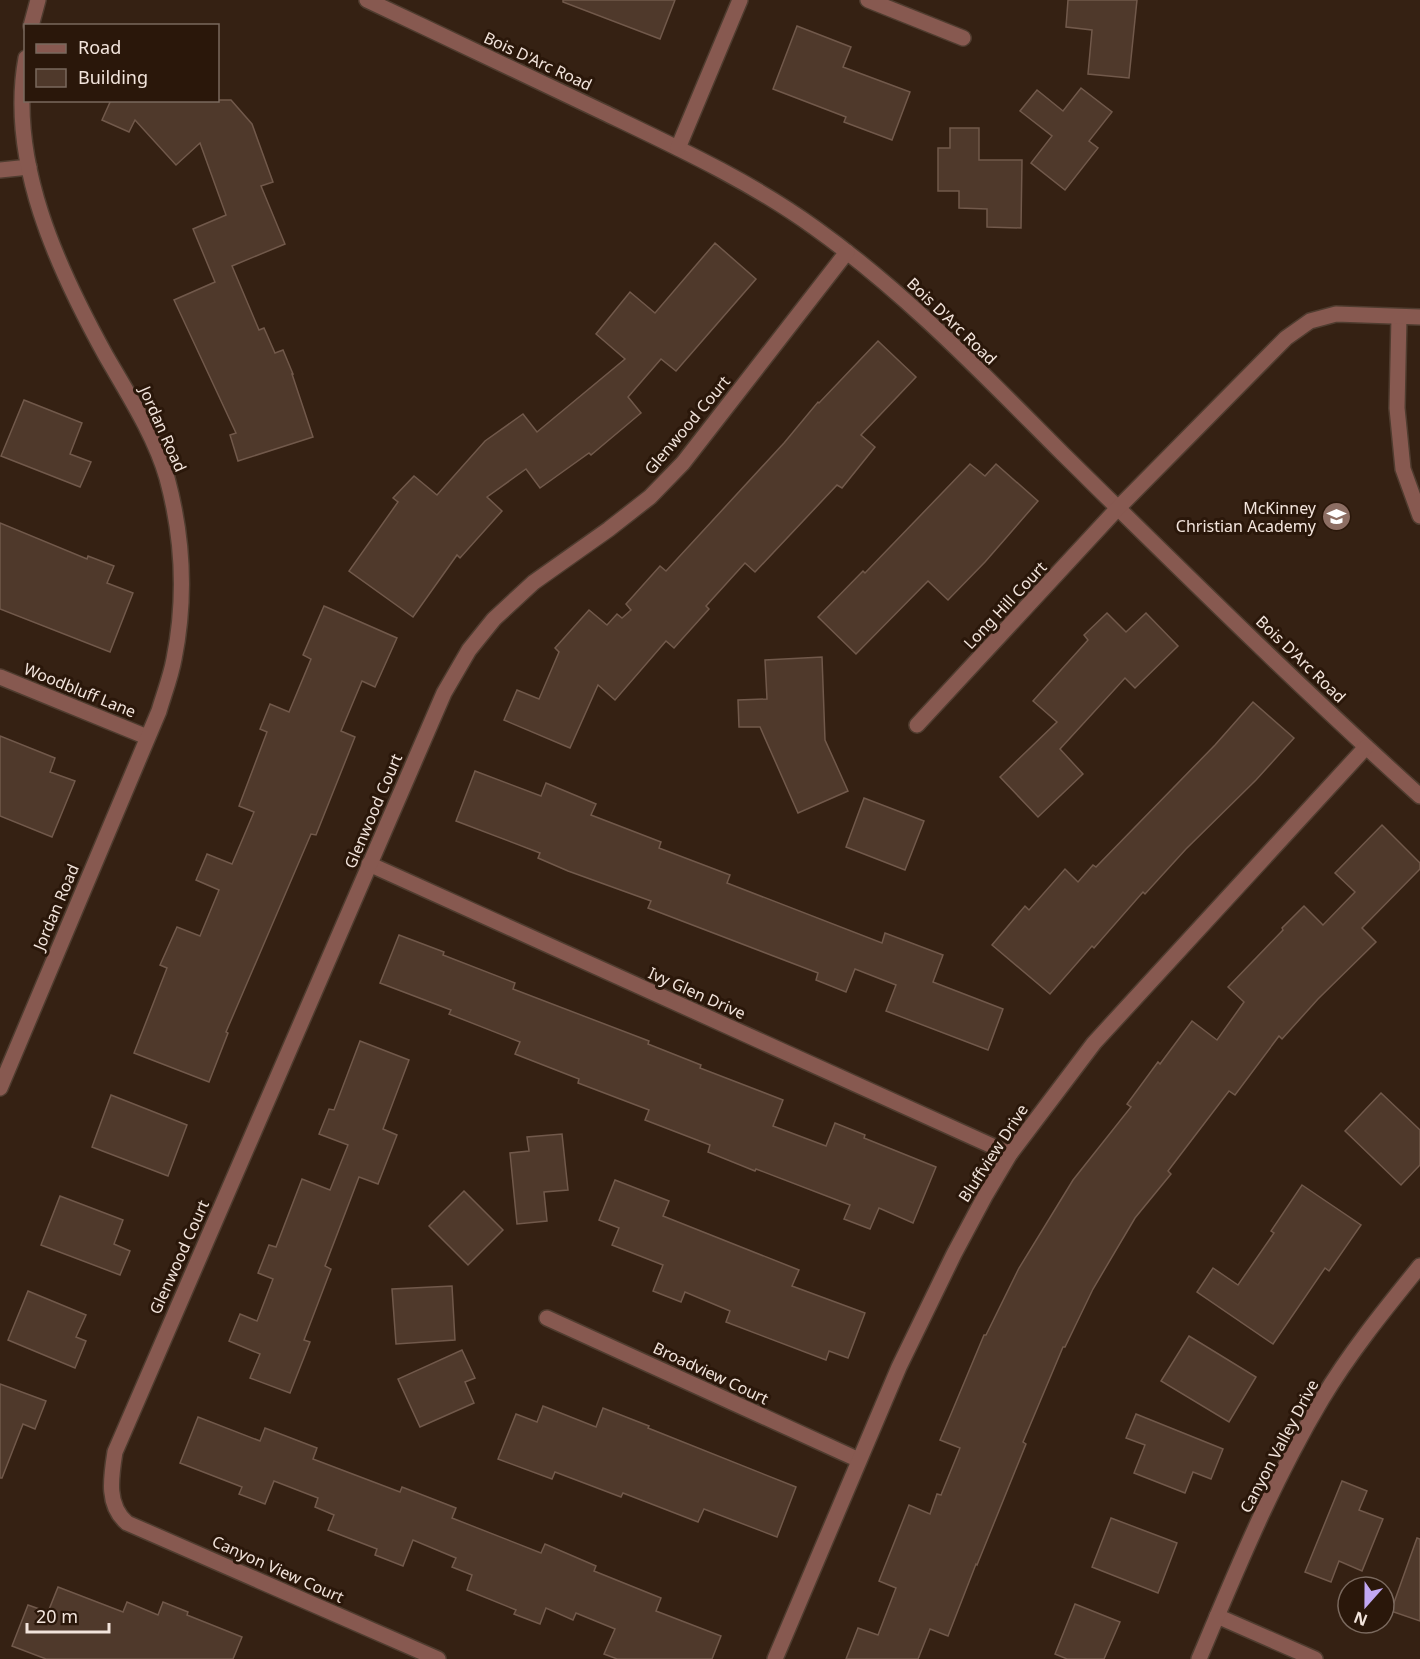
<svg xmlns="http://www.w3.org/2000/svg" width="1420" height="1659" font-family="'Noto Sans',sans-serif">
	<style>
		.building { fill: #4f392b; stroke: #71594b; stroke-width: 1.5 }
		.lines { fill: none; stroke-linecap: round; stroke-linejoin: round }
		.minor-casing { stroke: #4f3c2f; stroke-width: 18 }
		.minor { stroke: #875950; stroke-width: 15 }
		.labels { text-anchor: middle; stroke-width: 6; stroke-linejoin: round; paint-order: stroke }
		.street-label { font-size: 16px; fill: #f2e4dc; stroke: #2a170a }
		.poi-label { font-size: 16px; fill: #f2e4dc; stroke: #2a170a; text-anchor: end }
	</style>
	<rect width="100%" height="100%" fill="#352113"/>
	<!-- building -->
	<g class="building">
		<path d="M 563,0 L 675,0 L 660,39 L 563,2 Z"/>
		<path d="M 1068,0 L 1137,0 L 1129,78 L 1088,74 L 1092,30 L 1066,27 Z"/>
		<path d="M 797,26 L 851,47 L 843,67 L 910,92 L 892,140 L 844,122 L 846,117 L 773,89 Z"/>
		<path d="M 1081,88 L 1112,112 L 1089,141 L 1098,148 L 1065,190 L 1031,163 L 1052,136 L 1020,111 L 1037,90 L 1063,111 Z"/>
		<path d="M 111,100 L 231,100 L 252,124 L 273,182 L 261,186 L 285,244 L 232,266 L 259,330 L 264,328 L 275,353 L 283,350 L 293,374 L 292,374 L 313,437 L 238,461 L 230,435 L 236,433 L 174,300 L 215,282 L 193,229 L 226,215 L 200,143 L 176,165 L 135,120 L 129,132 L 102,120 Z"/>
		<path d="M 950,128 L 979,128 L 979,160 L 1022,160 L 1021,228 L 987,227 L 987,209 L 959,208 L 959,191 L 938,191 L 938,148 L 950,148 Z"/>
		<path d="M 715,243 L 756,279 L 676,371 L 661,359 L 628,397 L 641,413 L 591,455 L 589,453 L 540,488 L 526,469 L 487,497 L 502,511 L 460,558 L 457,555 L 413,617 L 349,571 L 398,502 L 393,498 L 414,476 L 437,495 L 485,441 L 523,414 L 537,432 L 625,359 L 596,334 L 630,292 L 655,313 Z"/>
		<path d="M 878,341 L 916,377 L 861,435 L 875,447 L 842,488 L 837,485 L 755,572 L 745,563 L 706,606 L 709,609 L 674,648 L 666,641 L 615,700 L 598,685 L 570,748 L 504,720 L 517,690 L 539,699 L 559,652 L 555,648 L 589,610 L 607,625 L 617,614 L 622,618 L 631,610 L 626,604 L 660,566 L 666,571 L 784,443 L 818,402 L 819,403 Z"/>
		<path d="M 24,400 L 82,423 L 70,454 L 91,462 L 80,487 L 1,456 Z"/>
		<path d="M 970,464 L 985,476 L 996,464 L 1038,501 L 985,562 L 948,600 L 928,581 L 856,654 L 818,617 L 863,571 L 865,573 Z"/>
		<path d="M 0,523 L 87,559 L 88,556 L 114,566 L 107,583 L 133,593 L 110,652 L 0,609 Z"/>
		<path d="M 324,606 L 397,638 L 375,687 L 362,681 L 341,731 L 355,737 L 316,835 L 311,834 L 226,1032 L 228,1033 L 209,1082 L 134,1053 L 167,968 L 160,965 L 177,927 L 200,936 L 219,890 L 196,880 L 207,854 L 232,864 L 254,812 L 239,806 L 267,732 L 260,729 L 270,704 L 289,712 L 311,659 L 303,655 Z"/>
		<path d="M 1107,613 L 1126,632 L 1146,613 L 1178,646 L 1135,688 L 1125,678 L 1060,749 L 1083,774 L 1038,817 L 1000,777 L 1057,722 L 1033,701 L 1088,640 L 1084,635 Z"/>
		<path d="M 822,657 L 825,740 L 848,791 L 798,813 L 760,727 L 739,727 L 738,700 L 767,699 L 765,660 Z"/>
		<path d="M 1253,702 L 1294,738 L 1256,780 L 1186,849 L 1145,894 L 1143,892 L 1094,948 L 1092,946 L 1050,994 L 992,945 L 1025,906 L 1029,910 L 1065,869 L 1078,882 L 1093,865 L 1096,867 L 1215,745 Z"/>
		<path d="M 0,736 L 55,758 L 50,772 L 75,781 L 52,837 L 0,816 Z"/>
		<path d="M 475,771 L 541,796 L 546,783 L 596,804 L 591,815 L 661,842 L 659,848 L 730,875 L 727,883 L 882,943 L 885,933 L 943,955 L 933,982 L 1003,1009 L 988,1050 L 886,1011 L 896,985 L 855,969 L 846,992 L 816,980 L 818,973 L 648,908 L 651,901 L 568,871 L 538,858 L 540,853 L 456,821 Z"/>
		<path d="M 864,798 L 924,821 L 905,870 L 846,847 Z"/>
		<path d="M 1382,825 L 1420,863 L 1420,869 L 1362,928 L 1376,942 L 1318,999 L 1282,1039 L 1279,1036 L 1235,1095 L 1229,1091 L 1168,1171 L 1171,1174 L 1135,1218 L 1093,1289 L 1065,1347 L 1063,1347 L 1023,1442 L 1026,1444 L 977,1565 L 976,1564 L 948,1636 L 930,1629 L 918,1659 L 846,1659 L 858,1628 L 878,1635 L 896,1588 L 879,1581 L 909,1505 L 930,1514 L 937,1494 L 941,1495 L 960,1448 L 940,1440 L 951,1414 L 984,1335 L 986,1335 L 1019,1268 L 1073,1180 L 1131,1107 L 1127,1104 L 1158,1062 L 1160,1064 L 1192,1021 L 1217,1040 L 1244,1002 L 1228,987 L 1283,930 L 1282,928 L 1304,906 L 1323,925 L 1355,892 L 1335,873 Z"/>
		<path d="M 399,935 L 444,952 L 443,955 L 515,983 L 513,989 L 649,1041 L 648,1044 L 701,1065 L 700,1068 L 783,1100 L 773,1126 L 826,1146 L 835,1123 L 865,1135 L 864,1138 L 936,1167 L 913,1223 L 879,1208 L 870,1229 L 844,1219 L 850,1205 L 756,1169 L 755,1171 L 708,1152 L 710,1145 L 645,1120 L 649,1110 L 578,1083 L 579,1079 L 515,1054 L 520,1042 L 449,1014 L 451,1010 L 380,983 Z"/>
		<path d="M 360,1041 L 409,1060 L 383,1129 L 397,1135 L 378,1184 L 359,1177 L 325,1266 L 331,1269 L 304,1340 L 310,1342 L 290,1393 L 250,1378 L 260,1354 L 229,1341 L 240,1314 L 257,1321 L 273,1279 L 258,1273 L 269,1245 L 276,1247 L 302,1179 L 330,1190 L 348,1145 L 319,1134 L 329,1109 L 334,1110 Z"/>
		<path d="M 1381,1093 L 1420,1130 L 1420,1165 L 1401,1185 L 1345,1131 Z"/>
		<path d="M 111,1095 L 187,1125 L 168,1176 L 92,1147 Z"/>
		<path d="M 562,1134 L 568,1190 L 544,1192 L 547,1221 L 517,1224 L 510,1153 L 529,1151 L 527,1137 Z"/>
		<path d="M 615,1180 L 669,1201 L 663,1216 L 799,1270 L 792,1286 L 865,1313 L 848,1358 L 829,1351 L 826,1360 L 726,1322 L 730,1311 L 685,1292 L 681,1302 L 653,1291 L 663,1265 L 612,1245 L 619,1228 L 599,1220 Z"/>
		<path d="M 1302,1185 L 1361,1225 L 1329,1271 L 1325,1268 L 1273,1344 L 1197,1292 L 1213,1268 L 1238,1285 L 1274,1233 L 1271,1231 Z"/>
		<path d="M 464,1191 L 503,1230 L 468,1265 L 429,1226 Z"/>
		<path d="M 60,1196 L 123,1220 L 114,1244 L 130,1251 L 120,1275 L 41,1245 Z"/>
		<path d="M 452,1286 L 455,1340 L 396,1344 L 392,1289 Z"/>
		<path d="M 28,1291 L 86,1315 L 76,1337 L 86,1341 L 75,1368 L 8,1340 Z"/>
		<path d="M 1189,1336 L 1256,1377 L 1229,1422 L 1161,1381 Z"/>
		<path d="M 462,1350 L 475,1378 L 465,1382 L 474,1403 L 420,1427 L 398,1379 Z"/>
		<path d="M 0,1384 L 46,1401 L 35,1429 L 23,1424 L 2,1478 L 0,1478 Z"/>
		<path d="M 543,1406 L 596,1427 L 603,1408 L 649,1426 L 648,1428 L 796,1487 L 777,1537 L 704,1509 L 698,1522 L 623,1493 L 621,1497 L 555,1472 L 552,1479 L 498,1459 L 516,1414 L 537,1422 Z"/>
		<path d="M 1136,1414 L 1223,1449 L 1211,1479 L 1193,1472 L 1185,1493 L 1134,1473 L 1145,1445 L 1126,1438 Z"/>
		<path d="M 198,1417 L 260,1441 L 265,1428 L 317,1448 L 313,1459 L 400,1492 L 402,1487 L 456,1508 L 452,1518 L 541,1553 L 545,1544 L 596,1566 L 594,1571 L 661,1598 L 656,1611 L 721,1636 L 712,1659 L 617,1659 L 604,1654 L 615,1629 L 576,1613 L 573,1620 L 546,1608 L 540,1624 L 514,1614 L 516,1610 L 467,1590 L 472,1575 L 452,1567 L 456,1558 L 413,1540 L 403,1566 L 375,1555 L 377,1549 L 328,1530 L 334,1515 L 315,1507 L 318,1498 L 274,1481 L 265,1504 L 239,1494 L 242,1487 L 180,1463 Z"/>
		<path d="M 1342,1481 L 1367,1491 L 1359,1510 L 1383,1519 L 1362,1571 L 1339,1561 L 1331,1582 L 1305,1572 Z"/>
		<path d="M 1111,1518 L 1177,1543 L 1158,1593 L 1092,1567 Z"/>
		<path d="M 1417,1538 L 1420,1539 L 1420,1621 L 1391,1611 Z"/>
		<path d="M 58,1587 L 123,1612 L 127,1602 L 158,1615 L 163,1602 L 188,1612 L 187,1615 L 242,1637 L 233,1659 L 46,1659 L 12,1646 L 28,1605 L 48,1612 Z"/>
		<path d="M 1075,1604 L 1120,1622 L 1104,1659 L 1067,1659 L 1055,1654 Z"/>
	</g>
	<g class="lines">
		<defs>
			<g id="minor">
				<path d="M 367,0 C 446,37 525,75 603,112 C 676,147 750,181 815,228 C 906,293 983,374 1062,453 C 1180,569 1297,685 1420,796"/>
				<path d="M 868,0 L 963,38"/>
				<path d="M 31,26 L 38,0"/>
				<path d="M 678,148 L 740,0"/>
				<path d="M 0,170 L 29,167"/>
				<path d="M 1399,317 L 1397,408 L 1403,469 L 1420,516"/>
				<path d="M 0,677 L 147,737"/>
				<path d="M 917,725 L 1118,508 L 1286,338 L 1310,321 L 1336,314 L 1420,317"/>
				<path d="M 369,864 L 1010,1154"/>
				<path d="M 0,1088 L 159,711 C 164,694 171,676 174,659 C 186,599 183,537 167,478 C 155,436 128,394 106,356 C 58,269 7,161 26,58"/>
				<path d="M 547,1318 L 859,1460"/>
				<path d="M 1217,1616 L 1315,1659"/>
				<path d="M 438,1659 L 127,1523 C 106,1505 111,1477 115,1452 L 444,693 L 469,650 L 494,619 L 534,582 L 609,529 L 650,497 L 683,463 L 847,252"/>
				<path d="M 775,1659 L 899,1367 L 954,1254 L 985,1196 L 1010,1154 L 1094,1043 L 1366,747"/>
				<path d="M 1199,1659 C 1236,1571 1273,1481 1322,1399 C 1350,1352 1386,1308 1420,1266"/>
			</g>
		</defs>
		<!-- minor casing -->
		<use href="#minor" class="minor-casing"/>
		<!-- minor -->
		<use href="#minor" class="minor"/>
	</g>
	<!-- icons -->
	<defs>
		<symbol id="school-disc" viewBox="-11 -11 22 22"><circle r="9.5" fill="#8d6e63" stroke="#2a170a"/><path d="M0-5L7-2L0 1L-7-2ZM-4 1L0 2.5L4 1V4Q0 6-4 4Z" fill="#fff"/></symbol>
	</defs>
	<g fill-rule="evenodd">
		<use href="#school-disc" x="1320" y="500" width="33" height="33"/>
	</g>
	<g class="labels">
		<!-- street labels -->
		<g class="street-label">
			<text transform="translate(538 61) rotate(25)" y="6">Bois D'Arc Road</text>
			<text transform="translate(952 321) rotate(44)" y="6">Bois D'Arc Road</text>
			<text transform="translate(687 425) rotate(-50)" y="6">Glenwood Court</text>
			<text transform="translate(163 429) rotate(66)" y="6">Jordan Road</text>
			<text transform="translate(1005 605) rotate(-47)" y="6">Long Hill Court</text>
			<text transform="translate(1301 659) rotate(44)" y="6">Bois D'Arc Road</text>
			<text transform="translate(80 690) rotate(22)" y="6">Woodbluff Lane</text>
			<text transform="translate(373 811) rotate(-67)" y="6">Glenwood Court</text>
			<text transform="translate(56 907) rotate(-67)" y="6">Jordan Road</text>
			<text transform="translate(697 993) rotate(24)" y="6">Ivy Glen Drive</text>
			<text transform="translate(993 1153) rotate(-57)" y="6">Bluffview Drive</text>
			<text transform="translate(179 1257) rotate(-66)" y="6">Glenwood Court</text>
			<text transform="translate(711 1373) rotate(25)" y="6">Broadview Court</text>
			<text transform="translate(1279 1446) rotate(-62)" y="6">Canyon Valley Drive</text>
			<text transform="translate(278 1569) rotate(24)" y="6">Canyon View Court</text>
		</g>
		<!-- poi labels -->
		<g class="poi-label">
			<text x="1316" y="514">McKinney<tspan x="1316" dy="18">Christian Academy</tspan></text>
		</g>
	</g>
	<!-- legend -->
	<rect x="24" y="24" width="195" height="78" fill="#2a170a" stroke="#7a695e" stroke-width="1.5"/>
	<rect x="36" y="44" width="30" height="9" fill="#875950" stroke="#7a695e" stroke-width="1.5"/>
	<text x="78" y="54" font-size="18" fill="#f2e4dc">Road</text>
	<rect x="36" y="69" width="30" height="18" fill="#4f392b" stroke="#7a695e" stroke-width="1.5"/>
	<text x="78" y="84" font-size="18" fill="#f2e4dc">Building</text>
	<!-- north arrow -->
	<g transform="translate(1366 1605) rotate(201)"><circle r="28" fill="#2a170a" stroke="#7a695e" stroke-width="1.5"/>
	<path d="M0-4.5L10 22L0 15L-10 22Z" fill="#c2a8f3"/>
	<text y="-9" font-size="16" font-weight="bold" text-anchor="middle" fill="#f2e4dc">N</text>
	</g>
	<!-- scale -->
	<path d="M27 1623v9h82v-9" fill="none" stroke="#f2e4dc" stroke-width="3"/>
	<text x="36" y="1623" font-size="18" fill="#f2e4dc" stroke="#2a170a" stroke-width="4.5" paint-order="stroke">20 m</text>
</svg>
